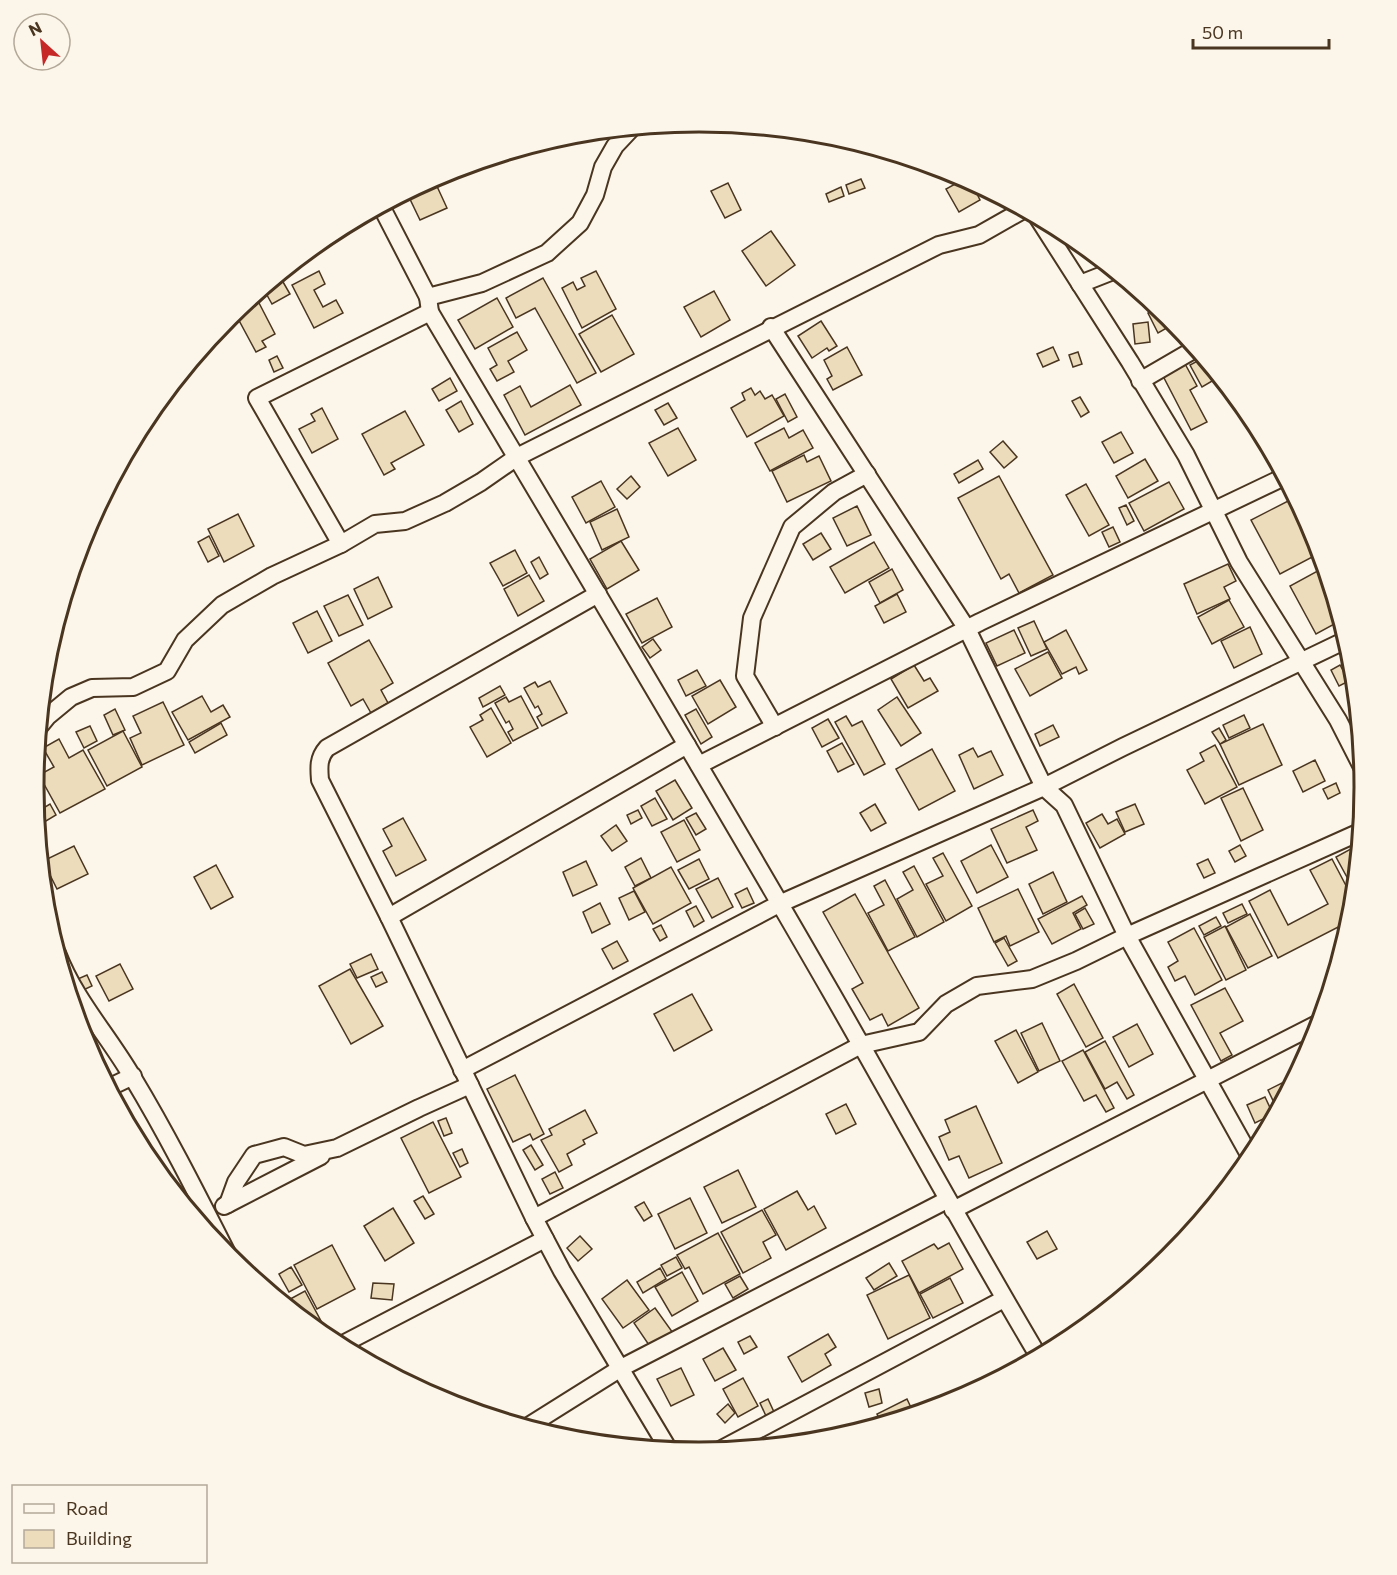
<svg xmlns="http://www.w3.org/2000/svg" width="1397" height="1575" font-family="Commissioner,sans-serif">
	<style>
		.building { fill: #ecdcbc; stroke: #4a3520; stroke-width: 1.5 }
		.lines { fill: none; stroke-linecap: round; stroke-linejoin: round }
		.minor-casing { stroke: #4a3520; stroke-width: 20 }
		.minor { stroke: #fbf6e9; stroke-width: 16 }
		.rim { fill: none; stroke: #4a3520; stroke-width: 3 }
	</style>
	<rect width="100%" height="100%" fill="#fbf6e9"/>
	<!-- building -->
	<g class="building">
		<path d="M 861,179 L 865,188 L 849,194 L 846,185 Z"/>
		<path d="M 964,179 L 971,182 L 980,200 L 959,212 L 946,189 Z"/>
		<path d="M 435,182 L 447,208 L 420,220 L 408,195 Z"/>
		<path d="M 728,183 L 741,210 L 725,218 L 711,191 Z"/>
		<path d="M 841,187 L 844,196 L 829,202 L 826,194 Z"/>
		<path d="M 771,231 L 795,265 L 766,286 L 742,251 Z"/>
		<path d="M 319,271 L 325,284 L 314,290 L 323,307 L 336,300 L 343,313 L 314,328 L 292,285 Z"/>
		<path d="M 596,271 L 616,309 L 582,328 L 562,288 L 573,282 L 577,290 L 585,286 L 581,278 Z"/>
		<path d="M 279,275 L 290,294 L 272,304 L 263,288 Z"/>
		<path d="M 543,278 L 596,373 L 577,383 L 535,308 L 516,318 L 506,298 Z"/>
		<path d="M 714,291 L 730,320 L 701,337 L 684,307 Z"/>
		<path d="M 497,298 L 513,327 L 475,349 L 458,320 Z"/>
		<path d="M 258,301 L 275,334 L 262,341 L 266,347 L 256,352 L 235,313 Z"/>
		<path d="M 1158,308 L 1166,315 L 1172,325 L 1158,333 L 1148,313 Z"/>
		<path d="M 612,315 L 634,354 L 601,372 L 579,334 Z"/>
		<path d="M 821,321 L 837,346 L 829,351 L 827,348 L 812,358 L 798,336 Z"/>
		<path d="M 1148,322 L 1150,342 L 1135,344 L 1133,324 Z"/>
		<path d="M 517,332 L 527,350 L 508,361 L 514,372 L 497,381 L 490,369 L 497,365 L 488,348 Z"/>
		<path d="M 847,347 L 862,375 L 833,390 L 827,379 L 832,376 L 824,360 Z"/>
		<path d="M 1053,347 L 1059,360 L 1043,367 L 1037,354 Z"/>
		<path d="M 1078,352 L 1082,364 L 1073,367 L 1069,355 Z"/>
		<path d="M 277,356 L 283,368 L 274,372 L 269,360 Z"/>
		<path d="M 1203,358 L 1219,377 L 1202,387 L 1190,365 Z"/>
		<path d="M 1184,362 L 1197,386 L 1190,390 L 1207,422 L 1191,430 L 1162,374 Z"/>
		<path d="M 450,378 L 457,391 L 439,401 L 432,389 Z"/>
		<path d="M 570,385 L 581,405 L 525,435 L 504,395 L 520,386 L 531,407 Z"/>
		<path d="M 751,388 L 755,395 L 760,391 L 765,399 L 772,395 L 784,416 L 747,437 L 731,408 L 745,400 L 742,393 Z"/>
		<path d="M 785,394 L 797,417 L 788,422 L 776,399 Z"/>
		<path d="M 1080,397 L 1089,412 L 1081,417 L 1072,401 Z"/>
		<path d="M 461,401 L 473,424 L 459,432 L 446,410 Z"/>
		<path d="M 668,403 L 677,418 L 664,425 L 655,410 Z"/>
		<path d="M 322,408 L 338,439 L 312,453 L 299,429 L 315,421 L 311,414 Z"/>
		<path d="M 405,411 L 424,445 L 391,463 L 395,469 L 384,475 L 362,434 Z"/>
		<path d="M 678,428 L 696,460 L 668,476 L 649,443 Z"/>
		<path d="M 784,428 L 789,438 L 803,430 L 813,448 L 770,471 L 755,443 Z"/>
		<path d="M 1121,432 L 1133,453 L 1114,463 L 1102,442 Z"/>
		<path d="M 1003,441 L 1017,457 L 1004,468 L 990,452 Z"/>
		<path d="M 804,455 L 807,462 L 819,456 L 831,481 L 787,502 L 772,471 Z"/>
		<path d="M 1145,459 L 1158,481 L 1128,498 L 1116,476 Z"/>
		<path d="M 978,460 L 983,469 L 959,483 L 954,474 Z"/>
		<path d="M 631,476 L 640,487 L 627,499 L 617,489 Z"/>
		<path d="M 999,476 L 1053,575 L 1019,593 L 1009,574 L 1001,579 L 958,498 Z"/>
		<path d="M 601,481 L 615,507 L 586,523 L 572,497 Z"/>
		<path d="M 1169,482 L 1184,509 L 1144,531 L 1129,503 Z"/>
		<path d="M 1086,484 L 1109,525 L 1089,536 L 1066,495 Z"/>
		<path d="M 1292,499 L 1320,553 L 1280,574 L 1251,520 Z"/>
		<path d="M 1126,505 L 1134,521 L 1127,525 L 1119,508 Z"/>
		<path d="M 857,506 L 871,535 L 847,546 L 833,518 Z"/>
		<path d="M 617,509 L 629,537 L 602,550 L 590,522 Z"/>
		<path d="M 238,514 L 254,546 L 224,562 L 208,529 Z"/>
		<path d="M 1113,527 L 1120,542 L 1109,547 L 1102,532 Z"/>
		<path d="M 821,533 L 831,549 L 813,560 L 803,544 Z"/>
		<path d="M 209,536 L 219,556 L 208,562 L 198,542 Z"/>
		<path d="M 621,541 L 639,570 L 607,589 L 590,559 Z"/>
		<path d="M 874,542 L 889,568 L 845,593 L 830,567 Z"/>
		<path d="M 515,550 L 527,573 L 503,586 L 490,563 Z"/>
		<path d="M 539,557 L 548,574 L 540,579 L 531,562 Z"/>
		<path d="M 1228,564 L 1236,581 L 1224,587 L 1230,599 L 1197,614 L 1184,584 Z"/>
		<path d="M 1323,568 L 1340,621 L 1316,634 L 1290,586 Z"/>
		<path d="M 892,569 L 903,590 L 880,603 L 869,582 Z"/>
		<path d="M 529,575 L 544,601 L 518,616 L 504,589 Z"/>
		<path d="M 378,577 L 392,607 L 368,619 L 354,589 Z"/>
		<path d="M 897,594 L 906,612 L 884,623 L 875,606 Z"/>
		<path d="M 348,595 L 363,625 L 339,636 L 324,606 Z"/>
		<path d="M 657,598 L 672,627 L 642,643 L 626,614 Z"/>
		<path d="M 1229,600 L 1244,627 L 1212,644 L 1198,617 Z"/>
		<path d="M 317,611 L 332,641 L 308,653 L 293,623 Z"/>
		<path d="M 1034,621 L 1047,649 L 1031,656 L 1018,628 Z"/>
		<path d="M 1250,627 L 1262,654 L 1234,668 L 1221,641 Z"/>
		<path d="M 1014,630 L 1025,653 L 997,666 L 986,643 Z"/>
		<path d="M 1066,630 L 1087,670 L 1079,674 L 1076,667 L 1062,674 L 1044,642 Z"/>
		<path d="M 653,639 L 661,650 L 650,658 L 642,647 Z"/>
		<path d="M 369,640 L 393,683 L 381,690 L 388,703 L 371,713 L 363,699 L 351,706 L 328,663 Z"/>
		<path d="M 1048,652 L 1062,678 L 1030,696 L 1015,669 Z"/>
		<path d="M 1350,655 L 1351,658 L 1354,681 L 1342,660 Z"/>
		<path d="M 914,665 L 924,681 L 930,678 L 938,691 L 908,708 L 891,679 Z"/>
		<path d="M 1340,665 L 1349,681 L 1339,686 L 1331,670 Z"/>
		<path d="M 697,670 L 706,686 L 686,696 L 678,680 Z"/>
		<path d="M 720,680 L 736,707 L 708,724 L 692,696 Z"/>
		<path d="M 550,681 L 567,713 L 542,726 L 537,717 L 542,714 L 538,706 L 535,708 L 524,688 L 535,682 L 538,687 Z"/>
		<path d="M 500,686 L 505,695 L 483,707 L 479,698 Z"/>
		<path d="M 202,696 L 211,712 L 223,705 L 230,717 L 188,740 L 172,712 Z"/>
		<path d="M 521,696 L 538,728 L 513,741 L 508,732 L 513,729 L 509,721 L 506,723 L 495,703 L 506,697 L 509,702 Z"/>
		<path d="M 897,697 L 921,733 L 901,746 L 878,710 Z"/>
		<path d="M 163,702 L 184,745 L 142,765 L 130,738 L 141,733 L 133,716 Z"/>
		<path d="M 491,708 L 511,743 L 487,757 L 470,727 L 483,720 L 480,715 Z"/>
		<path d="M 115,709 L 125,730 L 113,735 L 104,715 Z"/>
		<path d="M 696,709 L 712,737 L 701,744 L 685,715 Z"/>
		<path d="M 1244,715 L 1250,728 L 1229,738 L 1223,725 Z"/>
		<path d="M 846,716 L 852,726 L 862,721 L 885,764 L 864,775 L 835,722 Z"/>
		<path d="M 828,719 L 839,738 L 822,747 L 812,728 Z"/>
		<path d="M 221,723 L 227,735 L 195,753 L 189,742 Z"/>
		<path d="M 1263,724 L 1282,765 L 1239,785 L 1220,744 Z"/>
		<path d="M 1053,725 L 1059,737 L 1040,746 L 1035,734 Z"/>
		<path d="M 90,726 L 97,741 L 84,748 L 76,732 Z"/>
		<path d="M 1219,728 L 1226,740 L 1220,744 L 1212,732 Z"/>
		<path d="M 123,731 L 142,767 L 107,786 L 88,750 Z"/>
		<path d="M 59,739 L 69,758 L 83,750 L 105,789 L 60,813 L 39,775 L 54,767 L 43,748 Z"/>
		<path d="M 842,743 L 854,764 L 838,772 L 827,751 Z"/>
		<path d="M 1215,745 L 1237,787 L 1205,804 L 1187,770 L 1204,761 L 1200,753 Z"/>
		<path d="M 973,748 L 978,757 L 991,751 L 1003,775 L 974,789 L 959,755 Z"/>
		<path d="M 932,749 L 955,791 L 919,810 L 896,769 Z"/>
		<path d="M 1315,760 L 1325,781 L 1303,792 L 1293,771 Z"/>
		<path d="M 34,772 L 42,788 L 33,792 L 33,787 Z"/>
		<path d="M 675,780 L 692,808 L 673,820 L 656,791 Z"/>
		<path d="M 1336,783 L 1340,793 L 1328,799 L 1323,789 Z"/>
		<path d="M 1243,788 L 1263,830 L 1241,841 L 1221,798 Z"/>
		<path d="M 655,798 L 667,819 L 652,826 L 641,806 Z"/>
		<path d="M 50,804 L 56,815 L 41,824 L 35,813 Z"/>
		<path d="M 875,804 L 886,823 L 871,831 L 860,813 Z"/>
		<path d="M 1135,804 L 1144,824 L 1125,832 L 1116,812 Z"/>
		<path d="M 638,810 L 642,818 L 631,824 L 627,815 Z"/>
		<path d="M 1033,810 L 1038,821 L 1026,827 L 1037,850 L 1007,863 L 991,829 Z"/>
		<path d="M 696,813 L 706,829 L 696,835 L 686,818 Z"/>
		<path d="M 1102,814 L 1108,824 L 1117,819 L 1125,834 L 1100,848 L 1086,823 Z"/>
		<path d="M 403,818 L 426,860 L 396,876 L 383,851 L 392,846 L 383,829 Z"/>
		<path d="M 684,820 L 700,850 L 677,862 L 661,832 Z"/>
		<path d="M 616,825 L 627,841 L 612,851 L 601,836 Z"/>
		<path d="M 991,845 L 1008,877 L 977,893 L 961,861 Z"/>
		<path d="M 1240,845 L 1246,856 L 1235,862 L 1229,851 Z"/>
		<path d="M 1358,845 L 1354,890 L 1336,857 Z"/>
		<path d="M 74,846 L 88,874 L 57,889 L 43,861 Z"/>
		<path d="M 943,853 L 972,906 L 946,921 L 926,884 L 943,876 L 933,858 Z"/>
		<path d="M 641,858 L 651,878 L 635,886 L 625,867 Z"/>
		<path d="M 699,859 L 709,879 L 689,889 L 678,870 Z"/>
		<path d="M 1208,859 L 1215,873 L 1204,878 L 1197,864 Z"/>
		<path d="M 1332,859 L 1353,899 L 1350,921 L 1278,958 L 1249,901 L 1270,890 L 1288,925 L 1328,904 L 1310,870 Z"/>
		<path d="M 586,861 L 597,885 L 573,896 L 563,872 Z"/>
		<path d="M 216,865 L 233,897 L 211,909 L 194,877 Z"/>
		<path d="M 914,866 L 944,922 L 917,937 L 897,899 L 913,890 L 903,872 Z"/>
		<path d="M 671,867 L 691,903 L 653,924 L 633,888 Z"/>
		<path d="M 1053,872 L 1067,902 L 1043,914 L 1029,884 Z"/>
		<path d="M 718,878 L 733,907 L 712,918 L 696,889 Z"/>
		<path d="M 885,880 L 915,937 L 888,951 L 868,913 L 884,905 L 874,886 Z"/>
		<path d="M 747,888 L 754,903 L 742,908 L 735,894 Z"/>
		<path d="M 1018,889 L 1039,932 L 1010,946 L 1006,936 L 994,942 L 978,908 Z"/>
		<path d="M 634,891 L 645,912 L 629,920 L 619,898 Z"/>
		<path d="M 855,894 L 919,1008 L 888,1026 L 882,1014 L 870,1020 L 852,989 L 863,983 L 823,912 Z"/>
		<path d="M 1082,896 L 1087,905 L 1073,913 L 1081,929 L 1052,944 L 1038,919 Z"/>
		<path d="M 600,903 L 610,924 L 592,933 L 583,912 Z"/>
		<path d="M 1242,904 L 1247,914 L 1228,923 L 1223,913 Z"/>
		<path d="M 696,906 L 704,921 L 694,927 L 686,911 Z"/>
		<path d="M 1085,908 L 1094,924 L 1083,929 L 1075,914 Z"/>
		<path d="M 1250,914 L 1272,956 L 1248,968 L 1226,927 Z"/>
		<path d="M 1216,917 L 1221,926 L 1204,935 L 1199,926 Z"/>
		<path d="M 661,925 L 667,937 L 660,941 L 653,929 Z"/>
		<path d="M 1225,926 L 1246,970 L 1226,980 L 1204,937 Z"/>
		<path d="M 1194,928 L 1222,980 L 1195,995 L 1185,976 L 1175,981 L 1168,967 L 1178,961 L 1168,942 Z"/>
		<path d="M 1004,938 L 1017,961 L 1008,966 L 995,943 Z"/>
		<path d="M 617,941 L 628,961 L 613,969 L 602,949 Z"/>
		<path d="M 371,954 L 378,969 L 357,978 L 350,964 Z"/>
		<path d="M 120,964 L 133,989 L 109,1001 L 96,976 Z"/>
		<path d="M 350,969 L 383,1026 L 351,1044 L 319,986 Z"/>
		<path d="M 382,972 L 387,982 L 376,987 L 371,977 Z"/>
		<path d="M 87,975 L 92,986 L 79,992 L 73,981 Z"/>
		<path d="M 1074,984 L 1103,1038 L 1086,1047 L 1057,994 Z"/>
		<path d="M 1225,988 L 1243,1021 L 1220,1033 L 1232,1055 L 1221,1061 L 1191,1005 Z"/>
		<path d="M 692,994 L 712,1030 L 674,1051 L 654,1014 Z"/>
		<path d="M 1042,1023 L 1060,1061 L 1039,1071 L 1021,1033 Z"/>
		<path d="M 1137,1024 L 1153,1054 L 1129,1067 L 1113,1037 Z"/>
		<path d="M 1016,1030 L 1038,1072 L 1018,1083 L 995,1041 Z"/>
		<path d="M 1105,1041 L 1134,1095 L 1127,1099 L 1117,1082 L 1105,1089 L 1085,1052 Z"/>
		<path d="M 1083,1050 L 1114,1108 L 1106,1112 L 1096,1095 L 1084,1101 L 1062,1061 Z"/>
		<path d="M 515,1075 L 544,1134 L 533,1140 L 530,1134 L 513,1142 L 487,1089 Z"/>
		<path d="M 1286,1081 L 1289,1087 L 1277,1109 L 1268,1090 Z"/>
		<path d="M 1265,1097 L 1273,1114 L 1255,1123 L 1247,1105 Z"/>
		<path d="M 846,1104 L 856,1124 L 836,1134 L 826,1114 Z"/>
		<path d="M 976,1106 L 1002,1163 L 969,1178 L 959,1156 L 949,1160 L 939,1137 L 950,1132 L 945,1120 Z"/>
		<path d="M 585,1110 L 597,1133 L 583,1140 L 585,1144 L 567,1154 L 572,1165 L 559,1172 L 541,1140 L 552,1135 L 549,1129 Z"/>
		<path d="M 446,1118 L 452,1133 L 444,1136 L 438,1121 Z"/>
		<path d="M 433,1122 L 461,1177 L 429,1193 L 401,1138 Z"/>
		<path d="M 531,1145 L 543,1165 L 535,1170 L 523,1150 Z"/>
		<path d="M 462,1149 L 468,1163 L 460,1167 L 453,1153 Z"/>
		<path d="M 738,1170 L 756,1207 L 722,1223 L 704,1187 Z"/>
		<path d="M 555,1172 L 563,1188 L 550,1194 L 542,1179 Z"/>
		<path d="M 797,1191 L 808,1210 L 814,1206 L 826,1228 L 786,1250 L 764,1209 Z"/>
		<path d="M 423,1196 L 434,1214 L 425,1219 L 414,1201 Z"/>
		<path d="M 690,1198 L 707,1233 L 675,1249 L 658,1214 Z"/>
		<path d="M 644,1202 L 652,1216 L 644,1221 L 635,1207 Z"/>
		<path d="M 393,1208 L 414,1243 L 385,1261 L 364,1226 Z"/>
		<path d="M 762,1210 L 776,1235 L 763,1242 L 771,1258 L 743,1273 L 721,1232 Z"/>
		<path d="M 1047,1231 L 1057,1249 L 1037,1259 L 1027,1242 Z"/>
		<path d="M 718,1233 L 740,1274 L 703,1294 L 689,1267 L 685,1269 L 677,1255 Z"/>
		<path d="M 580,1236 L 592,1249 L 578,1261 L 567,1248 Z"/>
		<path d="M 949,1243 L 963,1269 L 919,1293 L 902,1261 L 934,1244 L 938,1249 Z"/>
		<path d="M 332,1245 L 355,1289 L 317,1309 L 294,1265 Z"/>
		<path d="M 676,1257 L 682,1268 L 667,1276 L 661,1265 Z"/>
		<path d="M 889,1263 L 897,1276 L 874,1290 L 866,1278 Z"/>
		<path d="M 291,1267 L 302,1285 L 289,1292 L 279,1274 Z"/>
		<path d="M 660,1268 L 666,1279 L 643,1293 L 637,1282 Z"/>
		<path d="M 682,1272 L 698,1301 L 672,1316 L 655,1287 Z"/>
		<path d="M 909,1275 L 930,1318 L 888,1339 L 867,1295 Z"/>
		<path d="M 740,1276 L 748,1289 L 733,1298 L 725,1284 Z"/>
		<path d="M 950,1278 L 963,1303 L 933,1318 L 920,1294 Z"/>
		<path d="M 627,1280 L 649,1310 L 623,1328 L 602,1299 Z"/>
		<path d="M 373,1283 L 394,1284 L 392,1300 L 371,1298 Z"/>
		<path d="M 305,1291 L 321,1321 L 311,1326 L 283,1303 Z"/>
		<path d="M 655,1308 L 673,1333 L 651,1348 L 634,1323 Z"/>
		<path d="M 828,1334 L 836,1347 L 825,1354 L 831,1365 L 802,1382 L 788,1357 Z"/>
		<path d="M 750,1336 L 757,1347 L 744,1354 L 738,1342 Z"/>
		<path d="M 723,1348 L 736,1370 L 715,1381 L 703,1359 Z"/>
		<path d="M 681,1368 L 694,1395 L 671,1406 L 657,1379 Z"/>
		<path d="M 743,1378 L 758,1406 L 738,1417 L 723,1389 Z"/>
		<path d="M 879,1389 L 882,1403 L 869,1407 L 865,1393 Z"/>
		<path d="M 768,1399 L 774,1412 L 766,1416 L 760,1403 Z"/>
		<path d="M 907,1399 L 914,1414 L 882,1424 L 877,1414 Z"/>
		<path d="M 728,1404 L 735,1413 L 725,1423 L 717,1414 Z"/>
	</g>
	<g class="lines">
		<defs>
			<g id="minor">
				<path d="M 631,129 L 615,146 L 603,167 L 595,195 L 580,223 L 547,253 L 482,283 L 428,297 L 430,312 C 564,538 700,764 831,992 C 901,1114 967,1236 1039,1357"/>
				<path d="M 381,206 L 428,297"/>
				<path d="M 1038,218 L 1130,362 L 1186,455 L 1239,562 L 1338,720 L 1362,767"/>
				<path d="M 1080,284 L 1113,271"/>
				<path d="M 771,327 L 967,629 L 1044,787 L 1123,747 L 1346,640"/>
				<path d="M 1140,381 L 1195,349"/>
				<path d="M 341,544 L 375,524 L 405,521 L 445,503 L 481,482 L 517,457 L 939,245 L 979,235 L 1023,210"/>
				<path d="M 598,594 L 327,748 C 318,758 319,768 320,780 L 389,917 L 534,1218 L 562,1271 L 669,1450"/>
				<path d="M 39,727 L 48,716 L 71,697 L 92,688 L 133,687 L 167,671 L 185,640 L 222,605 L 272,576 L 341,544 L 257,398 L 430,312"/>
				<path d="M 775,727 L 745,676 L 752,618 L 792,527 L 834,492 L 867,474"/>
				<path d="M 699,765 L 980,622 L 1284,477"/>
				<path d="M 389,917 L 687,745"/>
				<path d="M 57,953 C 75,1000 108,1035 133,1078 C 168,1136 199,1198 230,1259"/>
				<path d="M 462,1070 L 779,904 L 1044,787 L 1064,805 L 1127,936 L 1251,1158"/>
				<path d="M 108,1088 L 133,1076"/>
				<path d="M 228,1204 L 236,1182 L 254,1155 L 284,1147 L 304,1155 L 337,1148 L 419,1108 L 470,1085"/>
				<path d="M 224,1206 L 321,1156"/>
				<path d="M 953,1210 L 1319,1023"/>
				<path d="M 534,1218 L 861,1045 L 919,1032 L 946,1004 L 977,986 L 1032,979 L 1076,961 L 1127,936 L 1360,832"/>
				<path d="M 339,1346 L 545,1239"/>
				<path d="M 527,1427 L 621,1368 L 947,1200"/>
				<path d="M 718,1451 L 1004,1299"/>
			</g>
		</defs>
		<!-- minor casing -->
		<use href="#minor" class="minor-casing"/>
		<!-- minor -->
		<use href="#minor" class="minor"/>
	</g>
	<!-- crop -->
	<path d="M0 0H1397V1575H0ZM44 787a655 655 0 1 1 1310 0a655 655 0 1 1-1310 0Z" fill="#fbf6e9" fill-rule="evenodd"/>
	<path class="rim" d="M44 787a655 655 0 1 1 1310 0a655 655 0 1 1-1310 0Z"/>
	<!-- legend -->
	<rect x="12" y="1485" width="195" height="78" fill="#fbf6e9" stroke="#b4a999" stroke-width="1.5"/>
	<rect x="24" y="1504" width="30" height="9" fill="#fbf6e9" stroke="#b4a999" stroke-width="1.5"/>
	<text x="66" y="1515" font-size="18" fill="#4a3520">Road</text>
	<rect x="24" y="1530" width="30" height="18" fill="#ecdcbc" stroke="#b4a999" stroke-width="1.5"/>
	<text x="66" y="1545" font-size="18" fill="#4a3520">Building</text>
	<!-- north arrow -->
	<g transform="translate(42 42) rotate(333)"><circle r="28" fill="#fbf6e9" stroke="#b4a999" stroke-width="1.5"/>
	<path d="M0-4.5L10 22L0 15L-10 22Z" fill="#c62828"/>
	<text y="-9" font-size="16" font-weight="bold" text-anchor="middle" fill="#4a3520">N</text>
	</g>
	<!-- scale -->
	<path d="M1193 39v9h136v-9" fill="none" stroke="#4a3520" stroke-width="3"/>
	<text x="1202" y="39" font-size="18" fill="#4a3520" stroke="#fbf6e9" stroke-width="4.5" paint-order="stroke">50 m</text>
</svg>
